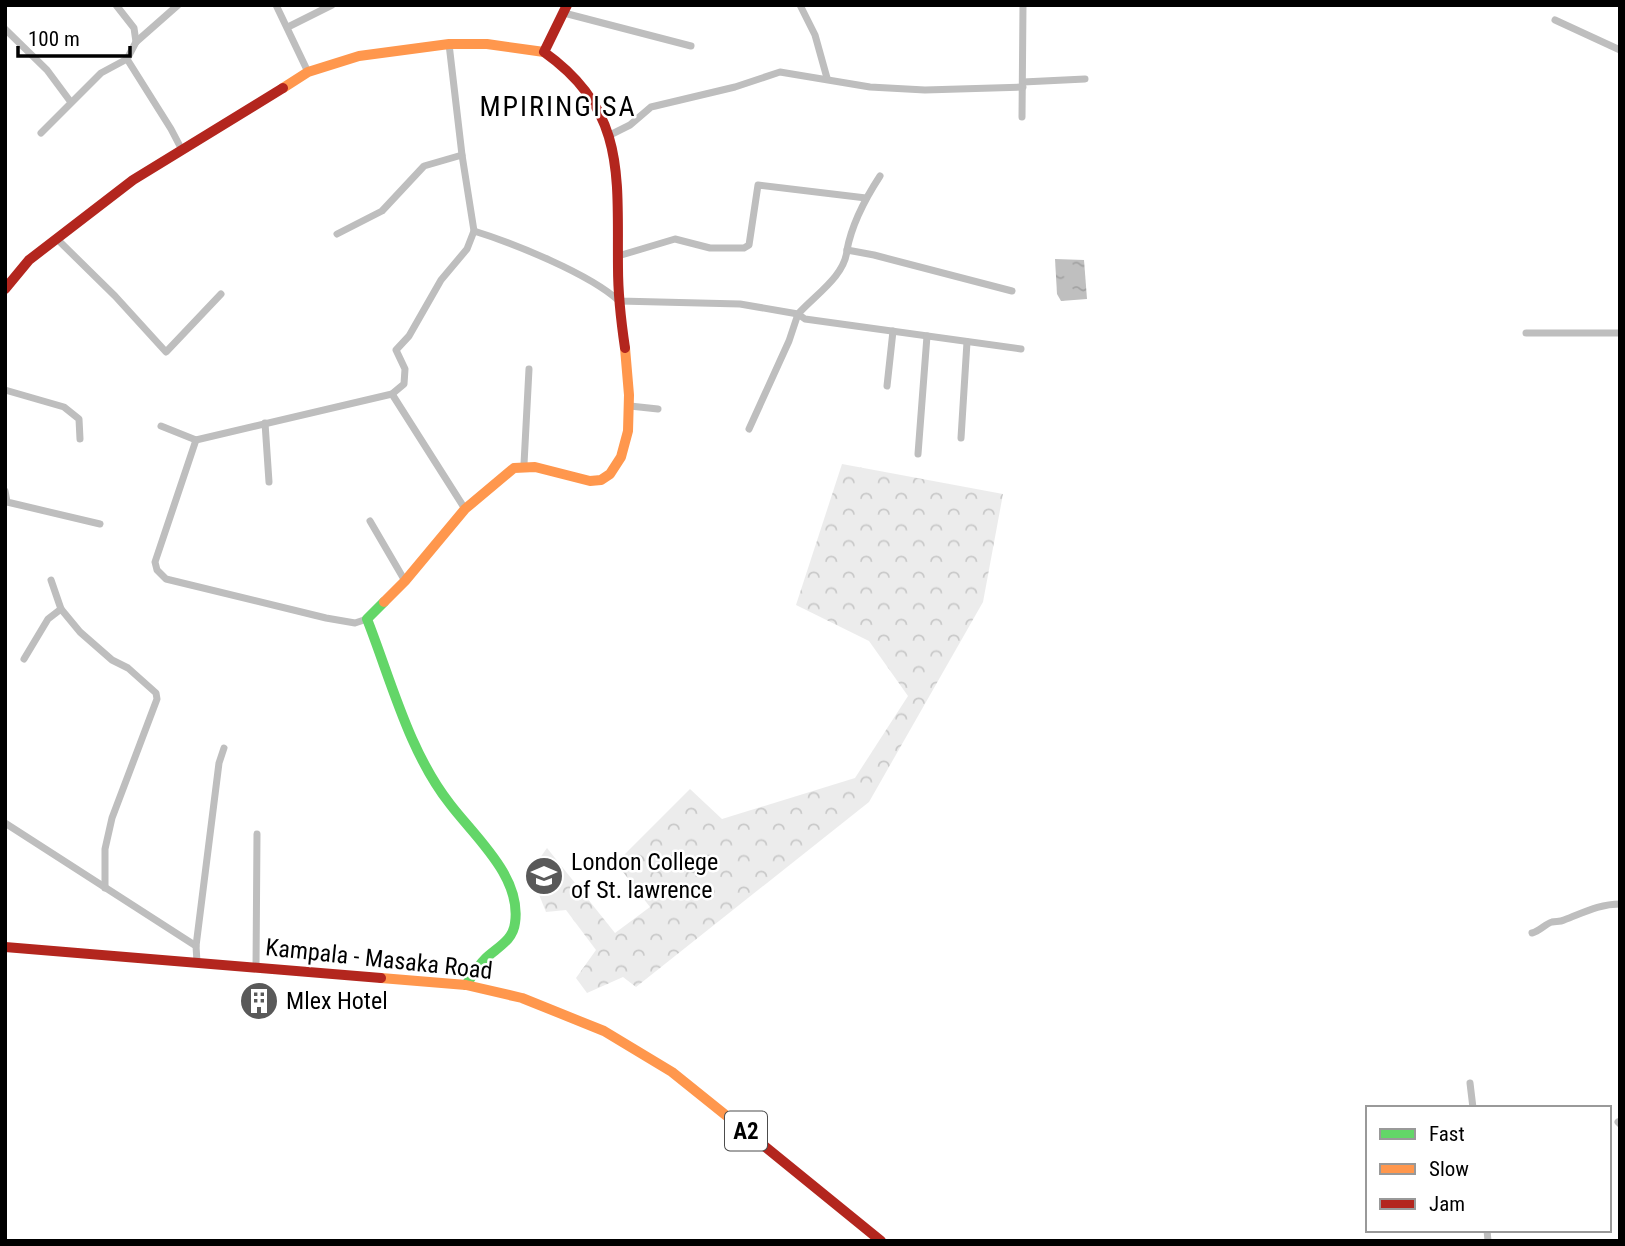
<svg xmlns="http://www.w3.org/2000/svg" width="1625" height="1246" font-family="'Roboto Condensed',sans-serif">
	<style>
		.forest { fill: url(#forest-crowns) }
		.water { fill: url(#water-ripples) }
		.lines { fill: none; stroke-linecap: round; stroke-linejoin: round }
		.street { stroke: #bebebe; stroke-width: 7 }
		.fast { stroke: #63d668; stroke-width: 10 }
		.slow { stroke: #ff974d; stroke-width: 10 }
		.jam { stroke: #b3261e; stroke-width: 10 }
		.labels { text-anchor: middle; stroke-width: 5; stroke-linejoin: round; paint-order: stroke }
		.shield { fill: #fff; stroke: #4c4c4c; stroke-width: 2 }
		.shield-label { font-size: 23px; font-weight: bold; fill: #000 }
		.poi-label { font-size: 24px; fill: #000; stroke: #fff; text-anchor: start }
		.street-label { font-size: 24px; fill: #000; stroke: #fff }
		.quarter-label { font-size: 28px; letter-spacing: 2px; fill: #000; stroke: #fff }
	</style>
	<defs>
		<pattern id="forest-crowns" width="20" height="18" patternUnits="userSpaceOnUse" patternTransform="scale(1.75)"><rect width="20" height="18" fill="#ececec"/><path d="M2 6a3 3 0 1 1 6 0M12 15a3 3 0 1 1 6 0" fill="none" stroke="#c9c9c9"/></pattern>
		<pattern id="water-ripples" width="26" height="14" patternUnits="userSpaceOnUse" patternTransform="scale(1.75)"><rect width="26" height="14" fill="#bfbfbf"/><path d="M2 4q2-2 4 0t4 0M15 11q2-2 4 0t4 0" fill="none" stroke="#a2a2a2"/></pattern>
	</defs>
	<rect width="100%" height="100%" fill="#fff"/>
	<!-- forest -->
	<path class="forest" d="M 842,464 L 1003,494 L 983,602 L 869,802 L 636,987 L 623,977 L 587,993 L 576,978 L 596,950 L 566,910 L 546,912 L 530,872 L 547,848 L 615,933 L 650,907 L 616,863 L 690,789 L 722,819 L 855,778 L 908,696 L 869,641 L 796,605 Z"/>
	<!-- water -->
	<path class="water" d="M 1055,259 L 1084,260 L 1087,299 L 1061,301 L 1057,294 Z"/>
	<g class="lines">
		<!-- street -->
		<g class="street">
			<path d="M 116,5 L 134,28 L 136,42"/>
			<path d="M 276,5 L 308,72"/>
			<path d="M 800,5 L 815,35 L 827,78"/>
			<path d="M 564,13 L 691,46"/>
			<path d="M 1555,20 L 1620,50"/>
			<path d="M 288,27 L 332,5"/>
			<path d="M 5,29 L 47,70 L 70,101"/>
			<path d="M 127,59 L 171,129 L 182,150"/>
			<path d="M 1023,82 L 1085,79"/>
			<path d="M 1022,117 L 1023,5"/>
			<path d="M 41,133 L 101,73 L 127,59 L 136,42 L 178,5"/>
			<path d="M 610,135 L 630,125 L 651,107 L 735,87 L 780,72 L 870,87 L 925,90 L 1023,87"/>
			<path d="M 474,231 C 513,243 590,274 619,301 L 740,304 L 798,314 C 815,295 845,276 847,250 L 874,255 L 1012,291"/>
			<path d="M 337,234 L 382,211 L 424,166 L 462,155"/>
			<path d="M 57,239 L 115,296 L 166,352 L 221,294"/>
			<path d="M 847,250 C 852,223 865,199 880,176"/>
			<path d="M 618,256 L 675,239 L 710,248 L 744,248 L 749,245 L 758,185 L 866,198"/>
			<path d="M 1526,333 L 1620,333"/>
			<path d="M 887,386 L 893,331"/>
			<path d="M 5,390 L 64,407 L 79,419 L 80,439"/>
			<path d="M 392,394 L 465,509"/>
			<path d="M 630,406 L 658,409"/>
			<path d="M 265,423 L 269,482"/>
			<path d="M 161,426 L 196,440 L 392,394 L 404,384 L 405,369 L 396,350 L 409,336 L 441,280 L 467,249 L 474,231 L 462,155 L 449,44"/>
			<path d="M 749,429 L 789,341 L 798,314 L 805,319 L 1021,349"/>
			<path d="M 961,438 L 967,342"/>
			<path d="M 196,440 L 155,562 L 157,570 L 166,579 L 326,618 L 355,623 L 367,619"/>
			<path d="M 918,454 L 927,336"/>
			<path d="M 524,464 L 529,369"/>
			<path d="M 5,491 L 7,502 L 100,524"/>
			<path d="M 370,521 L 405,581"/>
			<path d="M 51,580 L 61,609 L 80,632 L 112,660 L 128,668 L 156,693 L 157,699 L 112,818 L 105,849 L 105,888"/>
			<path d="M 24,659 L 48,619 L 61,609"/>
			<path d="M 5,823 L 196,946 L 197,962"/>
			<path d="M 1532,933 C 1540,931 1545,924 1552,922 C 1556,921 1560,922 1564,920 C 1583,913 1599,904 1620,904"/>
			<path d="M 196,946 L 219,763 L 224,748"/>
			<path d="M 256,967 L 257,834"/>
			<path d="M 1470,1083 L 1473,1108"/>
			<path d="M 1618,1122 L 1620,1124"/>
			<path d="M 1487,1230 L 1488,1241"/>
		</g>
		<!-- fast -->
		<path class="fast" d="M 384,602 L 367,619 C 391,680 409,752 450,804 C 475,837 522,877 515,923 C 513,941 496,948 485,959 C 477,967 472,976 466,985"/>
		<!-- slow -->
		<g class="slow">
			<path d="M 283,88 L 308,72 L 359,56 L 449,44 L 487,44 L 544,52"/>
			<path d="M 384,602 L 405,581 L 465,509 L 514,468 L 535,467 L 590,481 L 601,480 L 610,474 L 621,457 L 628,431 L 629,395 L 625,348"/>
			<path d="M 381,978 L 466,985 L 522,998 L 604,1031 L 672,1072 L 763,1145"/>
		</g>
		<!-- jam -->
		<g class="jam">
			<path d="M 567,5 L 544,52 C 627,111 617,177 618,268 C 618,295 621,321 625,348"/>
			<path d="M 5,289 L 29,260 L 133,180 L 283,88"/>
			<path d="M 5,947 L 381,978"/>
			<path d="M 763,1145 L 881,1241"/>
		</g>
	</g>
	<!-- icons -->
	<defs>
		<symbol id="school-disc" viewBox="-11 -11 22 22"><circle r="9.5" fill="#595959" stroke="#fff"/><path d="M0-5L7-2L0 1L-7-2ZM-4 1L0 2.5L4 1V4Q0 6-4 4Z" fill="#fff"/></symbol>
		<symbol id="building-disc" viewBox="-11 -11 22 22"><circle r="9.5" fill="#595959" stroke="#fff"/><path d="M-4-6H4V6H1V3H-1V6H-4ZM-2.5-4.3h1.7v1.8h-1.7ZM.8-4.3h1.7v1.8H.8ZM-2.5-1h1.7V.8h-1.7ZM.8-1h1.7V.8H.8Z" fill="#fff"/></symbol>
	</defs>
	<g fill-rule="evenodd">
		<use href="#school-disc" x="522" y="854" width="44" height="44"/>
		<use href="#building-disc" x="237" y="979" width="44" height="44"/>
	</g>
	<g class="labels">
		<!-- shield labels -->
		<rect class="shield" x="725" y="1111.5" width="42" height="39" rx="5"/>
		<g class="shield-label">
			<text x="746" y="1139">A2</text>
		</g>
		<!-- poi labels -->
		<g class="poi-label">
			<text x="571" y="870">London College<tspan x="571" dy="28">of St. lawrence</tspan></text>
			<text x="286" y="1009">Mlex Hotel</text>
		</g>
		<!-- street labels -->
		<g class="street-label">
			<text transform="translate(379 959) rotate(6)" y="8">Kampala - Masaka Road</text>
		</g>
		<!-- quarter labels -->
		<g class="quarter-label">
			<text x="558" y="116">MPIRINGISA</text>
		</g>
	</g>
	<!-- border -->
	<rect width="1625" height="1246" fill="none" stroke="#000000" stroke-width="14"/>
	<!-- legend -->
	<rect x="1366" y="1106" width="245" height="126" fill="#ffffff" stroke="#999999" stroke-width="2"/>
	<rect x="1380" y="1129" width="35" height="10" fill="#63d668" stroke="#999999" stroke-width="2"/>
	<text x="1429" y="1141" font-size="21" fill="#000000">Fast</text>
	<rect x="1380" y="1164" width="35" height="10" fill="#ff974d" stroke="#999999" stroke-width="2"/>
	<text x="1429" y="1176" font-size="21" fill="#000000">Slow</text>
	<rect x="1380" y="1199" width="35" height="10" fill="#b3261e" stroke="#999999" stroke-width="2"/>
	<text x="1429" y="1211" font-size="21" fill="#000000">Jam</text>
	<!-- scale -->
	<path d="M18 46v10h112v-10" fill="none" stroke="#000000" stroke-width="3.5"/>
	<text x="28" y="46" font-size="21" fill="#000000" stroke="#ffffff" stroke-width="5" paint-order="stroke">100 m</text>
</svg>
